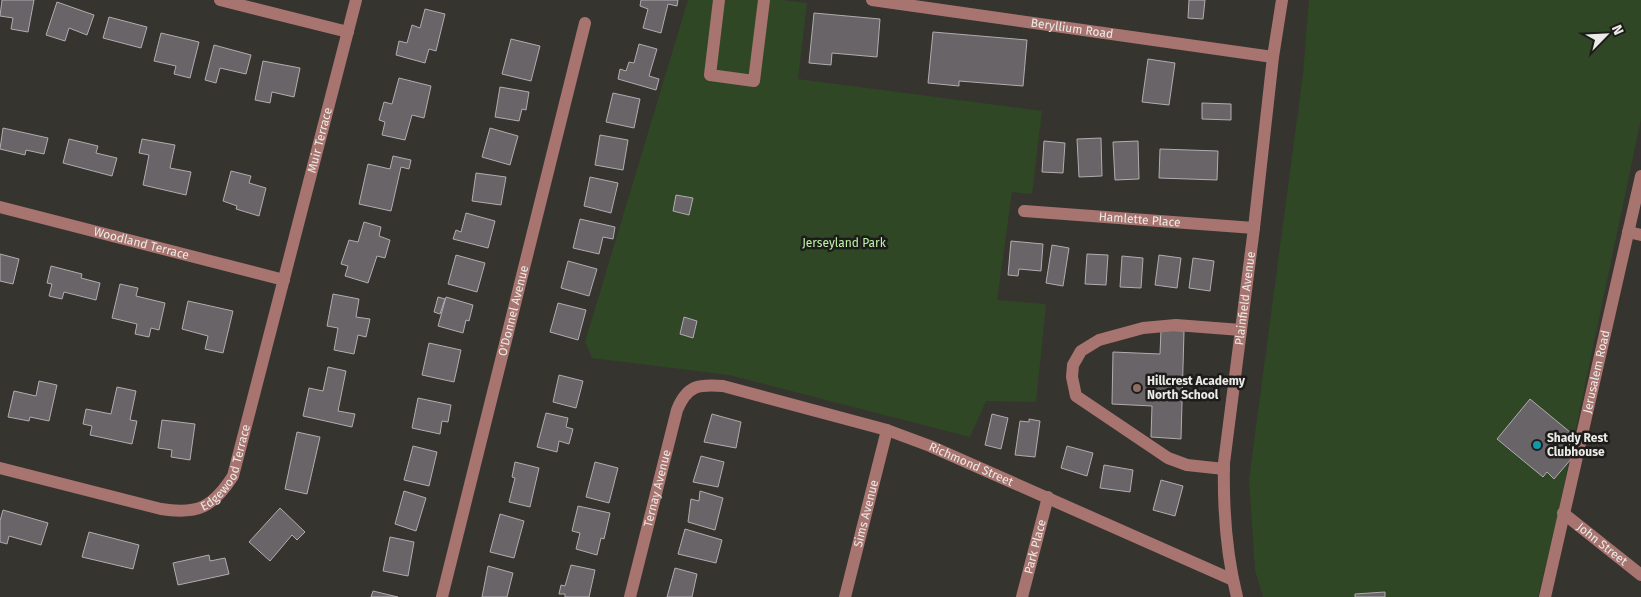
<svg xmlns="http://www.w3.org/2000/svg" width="1641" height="597" font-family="'Fira Sans',sans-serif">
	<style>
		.green { fill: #2f4724 }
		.building { fill: #686468; stroke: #b1acb1 }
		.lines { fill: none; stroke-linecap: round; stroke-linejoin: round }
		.minor { stroke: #a87470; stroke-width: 12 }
		.education-dot { fill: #8d6e63; stroke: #1d1c1a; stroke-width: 2 }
		.culture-dot { fill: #0f9aa8; stroke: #1d1c1a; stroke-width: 2 }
		.labels { text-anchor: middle; stroke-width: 5; stroke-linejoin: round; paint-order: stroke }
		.street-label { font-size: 12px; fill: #ebebe7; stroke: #1d1c1a }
		.park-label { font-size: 12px; fill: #bef4a6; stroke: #1d1c1a }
		.poi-label { font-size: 12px; font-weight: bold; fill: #ebebe7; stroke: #1d1c1a; text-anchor: start }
	</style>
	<rect width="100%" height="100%" fill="#36342f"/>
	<!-- green -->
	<g class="green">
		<path d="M 688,0 L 783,0 L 807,3 L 798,79 L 1042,111 L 1032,194 L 1012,192 L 997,300 L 1046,304 L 1036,402 L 986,401 L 970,437 L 729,375 L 592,358 L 585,342 Z"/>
		<path d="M 1309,0 L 1641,0 L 1641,119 L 1556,523 L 1538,597 L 1263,597 L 1255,570 L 1249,479 L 1303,74 Z"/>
	</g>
	<!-- building -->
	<g class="building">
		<path d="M 2,0 L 34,0 L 28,32 L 11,29 L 13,18 L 0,16 Z"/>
		<path d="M 641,0 L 678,0 L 677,6 L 668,4 L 661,33 L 643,28 L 648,9 L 640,6 Z"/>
		<path d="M 1189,0 L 1205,0 L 1203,19 L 1188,18 Z"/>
		<path d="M 57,2 L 94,15 L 87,35 L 69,28 L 65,41 L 46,35 Z"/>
		<path d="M 425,9 L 445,14 L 436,51 L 429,49 L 425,63 L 396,55 L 399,41 L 407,43 L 412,25 L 420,28 Z"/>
		<path d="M 814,13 L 880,19 L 877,57 L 832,53 L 831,65 L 809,63 Z"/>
		<path d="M 109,17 L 147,27 L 141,48 L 103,38 Z"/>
		<path d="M 933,32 L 1027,40 L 1023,86 L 959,81 L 959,86 L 928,83 Z"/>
		<path d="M 161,33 L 199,42 L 190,78 L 174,74 L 176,66 L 154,61 Z"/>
		<path d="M 511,39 L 540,46 L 531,81 L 502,74 Z"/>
		<path d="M 639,44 L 657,49 L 649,76 L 659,79 L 656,90 L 618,79 L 620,69 L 626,71 L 629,62 L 634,63 Z"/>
		<path d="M 214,45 L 251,55 L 246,74 L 220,68 L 216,83 L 205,80 Z"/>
		<path d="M 1148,59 L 1175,63 L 1169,105 L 1142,102 Z"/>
		<path d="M 263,61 L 300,68 L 294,97 L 272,92 L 270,103 L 255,100 Z"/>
		<path d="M 399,78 L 431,86 L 424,118 L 412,115 L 405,140 L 382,135 L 385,122 L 379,120 L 384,102 L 392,104 Z"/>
		<path d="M 500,87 L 529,92 L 526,110 L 522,109 L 519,121 L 495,117 Z"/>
		<path d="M 613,93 L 640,99 L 634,128 L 606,122 Z"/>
		<path d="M 1202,103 L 1231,104 L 1231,120 L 1202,119 Z"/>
		<path d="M 3,128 L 48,138 L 44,154 L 26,150 L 25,155 L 0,149 Z"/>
		<path d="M 490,128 L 518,136 L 510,165 L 482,157 Z"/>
		<path d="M 600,135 L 628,140 L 623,170 L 595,165 Z"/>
		<path d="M 1101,138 L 1102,176 L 1079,177 L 1077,139 Z"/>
		<path d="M 69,139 L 98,146 L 96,153 L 117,158 L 112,176 L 63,163 Z"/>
		<path d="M 142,139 L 175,145 L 170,168 L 191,172 L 186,195 L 143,185 L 149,155 L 139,153 Z"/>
		<path d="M 1044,141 L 1065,143 L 1063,173 L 1042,172 Z"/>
		<path d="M 1138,141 L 1139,179 L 1115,180 L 1113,142 Z"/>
		<path d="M 1160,149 L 1218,151 L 1217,180 L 1159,178 Z"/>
		<path d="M 393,156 L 411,160 L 409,169 L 401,167 L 391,211 L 359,204 L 368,164 L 390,169 Z"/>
		<path d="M 231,171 L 251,176 L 249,183 L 266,188 L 259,216 L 236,209 L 237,206 L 223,201 Z"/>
		<path d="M 476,173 L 506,177 L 501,205 L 472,201 Z"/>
		<path d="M 590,177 L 618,183 L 611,213 L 584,206 Z"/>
		<path d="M 676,195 L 693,198 L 689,215 L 673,211 Z"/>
		<path d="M 466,213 L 495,221 L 488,248 L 453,239 L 456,230 L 461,232 Z"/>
		<path d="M 580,219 L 615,227 L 613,239 L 603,237 L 599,254 L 573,248 Z"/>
		<path d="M 364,222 L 381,227 L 379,236 L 390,240 L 385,258 L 377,256 L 368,283 L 345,276 L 348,266 L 341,264 L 349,240 L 358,242 Z"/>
		<path d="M 1011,241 L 1043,244 L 1041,271 L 1019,269 L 1018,276 L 1008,275 Z"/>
		<path d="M 1052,245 L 1069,248 L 1063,286 L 1046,283 Z"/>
		<path d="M 0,254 L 19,259 L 13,284 L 0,281 Z"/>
		<path d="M 1087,254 L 1108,255 L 1106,285 L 1085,284 Z"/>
		<path d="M 456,255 L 485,263 L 477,292 L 448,284 Z"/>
		<path d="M 1159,255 L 1181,258 L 1177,288 L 1155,285 Z"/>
		<path d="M 1122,256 L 1143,258 L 1141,288 L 1120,287 Z"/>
		<path d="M 1193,258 L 1214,261 L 1210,291 L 1189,288 Z"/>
		<path d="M 568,261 L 597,269 L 589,296 L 561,288 Z"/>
		<path d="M 51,266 L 82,274 L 81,278 L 100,283 L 96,300 L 64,292 L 62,299 L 49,296 L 52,284 L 47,283 Z"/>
		<path d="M 120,284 L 138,288 L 136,296 L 165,303 L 159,330 L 151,328 L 149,337 L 135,334 L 137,324 L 112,318 Z"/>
		<path d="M 333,294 L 359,299 L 356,317 L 370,319 L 366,337 L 358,335 L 354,354 L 334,350 L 338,328 L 327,326 Z"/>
		<path d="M 438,297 L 445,299 L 440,314 L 434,312 Z"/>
		<path d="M 446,297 L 473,305 L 469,321 L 466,320 L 463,333 L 438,326 Z"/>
		<path d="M 188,301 L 233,311 L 223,353 L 205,349 L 208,336 L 182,329 Z"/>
		<path d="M 558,303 L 586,310 L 578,340 L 550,332 Z"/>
		<path d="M 684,317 L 697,321 L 693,338 L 680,334 Z"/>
		<path d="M 1161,330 L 1184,331 L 1181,439 L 1151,437 L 1152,406 L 1112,404 L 1113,352 L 1160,354 Z"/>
		<path d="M 429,343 L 461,350 L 454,382 L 422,375 Z"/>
		<path d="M 328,367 L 346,371 L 338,411 L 355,414 L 352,427 L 303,416 L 309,388 L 323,391 Z"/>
		<path d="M 559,375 L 583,381 L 576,408 L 553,402 Z"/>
		<path d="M 39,381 L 57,385 L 49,421 L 30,417 L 29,421 L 8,417 L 14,391 L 36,396 Z"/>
		<path d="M 117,387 L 136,391 L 130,420 L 137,421 L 132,444 L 90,435 L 92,426 L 83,424 L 86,409 L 111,414 Z"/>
		<path d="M 418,398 L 451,405 L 448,422 L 442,421 L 440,434 L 412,428 Z"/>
		<path d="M 1530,399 L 1576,437 L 1564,451 L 1572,458 L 1554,479 L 1547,472 L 1543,477 L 1497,439 Z"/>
		<path d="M 546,413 L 568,418 L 566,427 L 573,429 L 569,444 L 559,441 L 557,452 L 537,447 Z"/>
		<path d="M 712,414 L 741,422 L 736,448 L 704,442 Z"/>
		<path d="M 992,414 L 1008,418 L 1001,449 L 985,445 Z"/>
		<path d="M 1029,419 L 1040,421 L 1035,457 L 1015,455 L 1020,421 L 1029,422 Z"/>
		<path d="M 162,420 L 195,424 L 190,460 L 171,457 L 172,450 L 158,448 Z"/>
		<path d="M 297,432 L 320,437 L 307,494 L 285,489 Z"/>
		<path d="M 413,446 L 437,452 L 429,486 L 404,480 Z"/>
		<path d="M 1067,446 L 1093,453 L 1087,476 L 1061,468 Z"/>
		<path d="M 701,456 L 724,462 L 718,487 L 693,482 Z"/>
		<path d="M 515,462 L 539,468 L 530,507 L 509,502 L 515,478 L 512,477 Z"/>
		<path d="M 595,462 L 618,468 L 609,503 L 586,497 Z"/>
		<path d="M 1104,465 L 1133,470 L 1130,492 L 1100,488 Z"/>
		<path d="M 1161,480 L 1183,486 L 1175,516 L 1153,510 Z"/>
		<path d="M 404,491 L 426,498 L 416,531 L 395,524 Z"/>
		<path d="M 700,491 L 723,498 L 715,530 L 688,522 L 691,499 L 699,501 Z"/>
		<path d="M 578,506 L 610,513 L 604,539 L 601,538 L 597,555 L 576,549 L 580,533 L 572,531 Z"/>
		<path d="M 280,508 L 305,532 L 297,540 L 292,535 L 270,561 L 249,542 Z"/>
		<path d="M 3,510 L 48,523 L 41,545 L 9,536 L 7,544 L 0,542 L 0,521 Z"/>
		<path d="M 500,514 L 524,521 L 514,558 L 490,552 Z"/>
		<path d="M 685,529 L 722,540 L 716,563 L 678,554 Z"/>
		<path d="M 89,532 L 139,545 L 133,569 L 82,557 Z"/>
		<path d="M 390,537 L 414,542 L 408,576 L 383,571 Z"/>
		<path d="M 209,555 L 210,561 L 225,558 L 229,574 L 178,585 L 173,563 Z"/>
		<path d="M 571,565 L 595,570 L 589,597 L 565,597 L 565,594 L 559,594 L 561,585 L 565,586 Z"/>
		<path d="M 488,566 L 513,573 L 507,597 L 482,597 Z"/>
		<path d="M 675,568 L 697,574 L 692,597 L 667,597 Z"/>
		<path d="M 373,591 L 398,597 L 371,597 Z"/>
		<path d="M 1385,592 L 1385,597 L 1355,597 L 1355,594 Z"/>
	</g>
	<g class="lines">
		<!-- minor -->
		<g class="minor">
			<path d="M 220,0 L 348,32"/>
			<path d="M 719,0 L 710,75 L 754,81 L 764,0"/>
			<path id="s1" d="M 872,0 L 1273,57"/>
			<path id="s2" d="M 0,207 L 284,280"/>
			<path id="s3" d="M 1024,211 L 1254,228"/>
			<path d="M 1628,232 L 1641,235"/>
			<path id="s4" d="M 0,468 L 161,509 C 198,515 213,507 233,476 L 356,0"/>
			<path d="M 1224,469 L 1187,465 L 1168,458 L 1076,396 L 1072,377 L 1073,365 L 1081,351 L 1099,340 L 1143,328 L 1176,325 L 1241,330"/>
			<path id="s5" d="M 1563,513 L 1641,575"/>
			<path id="s6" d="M 442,597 L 585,23"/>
			<path id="s7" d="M 630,597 L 677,410 C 687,385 699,384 723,386 L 887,430 L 930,446 L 1233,580"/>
			<path id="s8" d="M 845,597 L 887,430"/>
			<path id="s9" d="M 1022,597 L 1048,497"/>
			<path id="s10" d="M 1237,597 C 1226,553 1223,508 1224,463 L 1254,228 L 1273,57 L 1282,0"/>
			<path id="s11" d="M 1545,597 L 1641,176"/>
		</g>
	</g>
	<!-- markers -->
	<circle class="education-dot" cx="1137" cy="388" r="5"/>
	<circle class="culture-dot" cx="1537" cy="445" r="5"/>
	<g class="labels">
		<!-- street labels -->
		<g class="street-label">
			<text dy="4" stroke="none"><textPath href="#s1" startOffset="202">Beryllium Road</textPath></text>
			<text dy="4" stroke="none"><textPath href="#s4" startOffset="599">Muir Terrace</textPath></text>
			<text dy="4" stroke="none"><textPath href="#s3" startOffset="116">Hamlette Place</textPath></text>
			<text dy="4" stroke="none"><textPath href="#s2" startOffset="146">Woodland Terrace</textPath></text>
			<text dy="4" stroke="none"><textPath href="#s10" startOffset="301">Plainfield Avenue</textPath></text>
			<text dy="4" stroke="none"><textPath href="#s6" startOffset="295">O'Donnel Avenue</textPath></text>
			<text dy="4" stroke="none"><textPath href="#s11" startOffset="231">Jerusalem Road</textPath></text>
			<text dy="4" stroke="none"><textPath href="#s4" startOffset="256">Edgewood Terrace</textPath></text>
			<text dy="4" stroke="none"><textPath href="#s7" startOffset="511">Richmond Street</textPath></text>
			<text dy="4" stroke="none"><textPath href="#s7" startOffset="112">Ternay Avenue</textPath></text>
			<text dy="4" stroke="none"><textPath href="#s8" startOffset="86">Sims Avenue</textPath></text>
			<text dy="4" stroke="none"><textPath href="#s5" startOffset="50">John Street</textPath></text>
			<text dy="4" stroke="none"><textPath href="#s9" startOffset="52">Park Place</textPath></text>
		</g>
		<!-- park labels -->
		<g class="park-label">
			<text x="844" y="247">Jerseyland Park</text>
		</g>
		<!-- poi labels -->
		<g class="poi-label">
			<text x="1147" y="385">Hillcrest Academy<tspan x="1147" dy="14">North School</tspan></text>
			<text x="1547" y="442">Shady Rest<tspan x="1547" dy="14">Clubhouse</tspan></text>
		</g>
	</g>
	<!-- north arrow -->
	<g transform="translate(1606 35) rotate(66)" stroke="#1d1c1a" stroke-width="4" paint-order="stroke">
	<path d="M0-4L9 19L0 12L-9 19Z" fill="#ebebe7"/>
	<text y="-8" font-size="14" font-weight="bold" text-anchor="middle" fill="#ebebe7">N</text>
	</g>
</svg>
